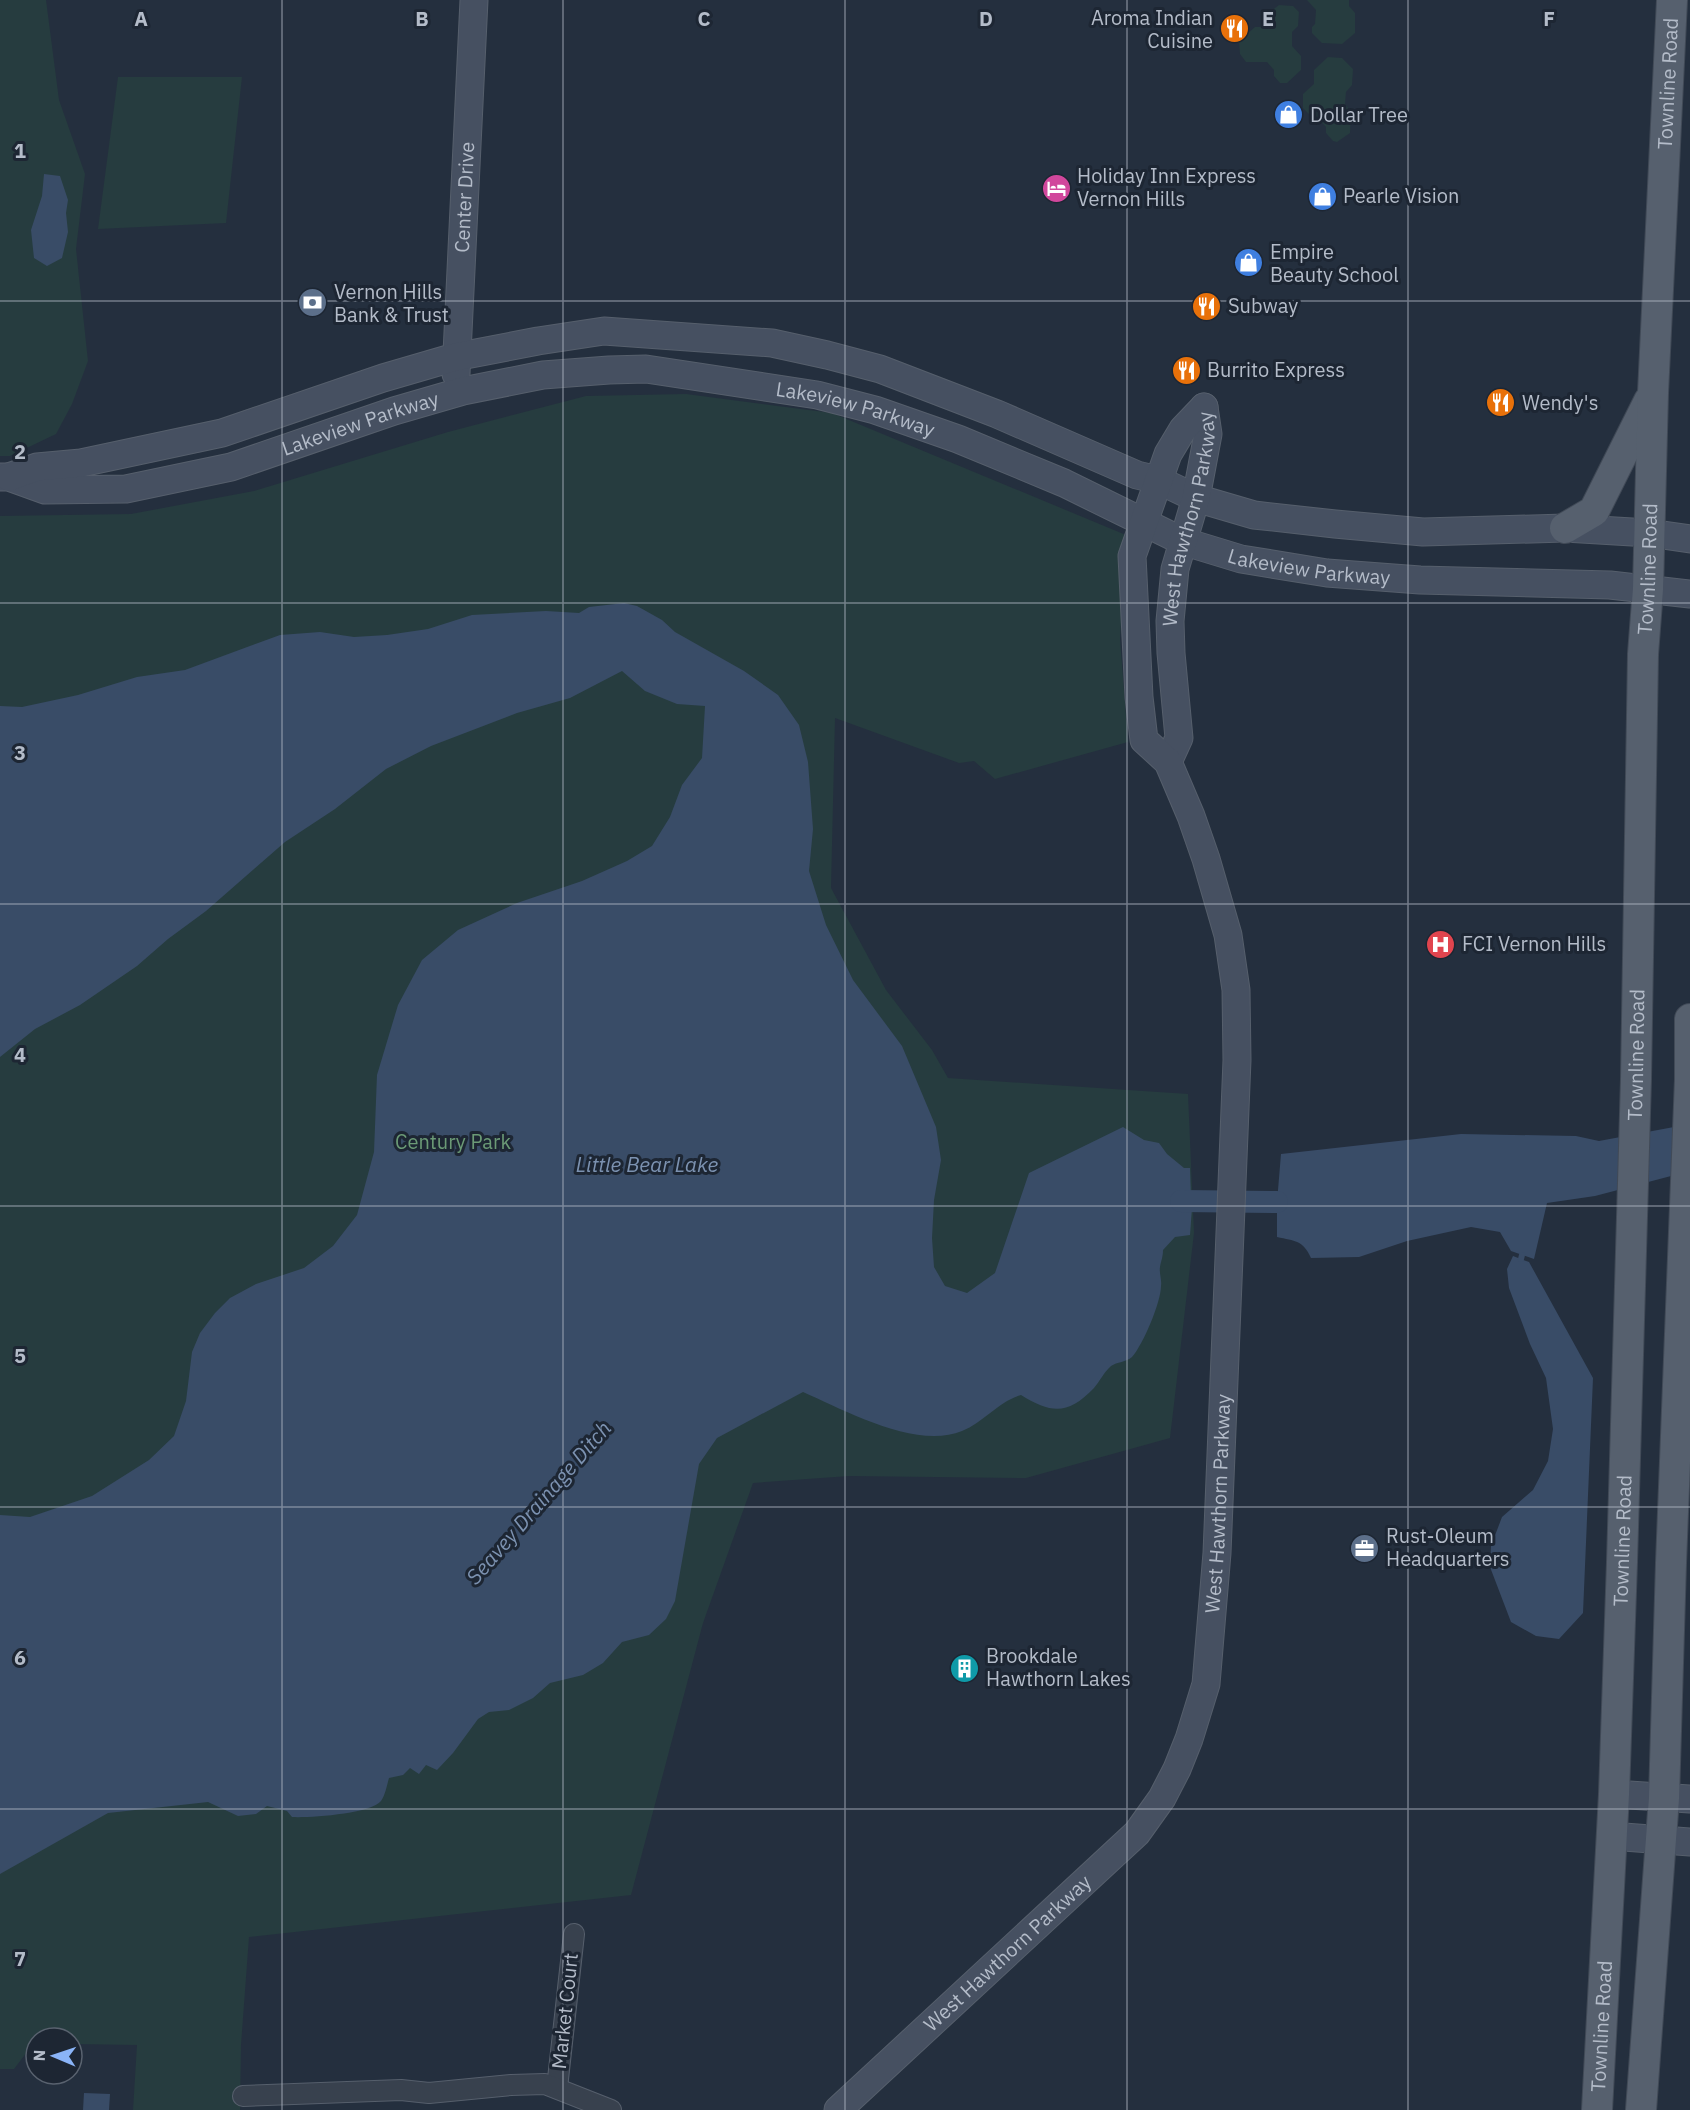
<svg xmlns="http://www.w3.org/2000/svg" width="1690" height="2110" font-family="'IBM Plex Sans',sans-serif">
	<style>
		.green { fill: #263c3f }
		.water { fill: #394c67 }
		.lines { fill: none; stroke-linecap: round; stroke-linejoin: round }
		.stream { stroke: #394c67; stroke-width: 6 }
		.canal { stroke: #394c67; stroke-width: 22 }
		.street-casing { stroke: #565f6c; stroke-width: 22 }
		.secondary-casing { stroke: #565f6c; stroke-width: 29 }
		.primary-casing { stroke: #414a57; stroke-width: 32 }
		.street { stroke: #38414e; stroke-width: 20 }
		.secondary { stroke: #465061; stroke-width: 27 }
		.primary { stroke: #56606e; stroke-width: 30 }
		.grid { fill: none; stroke: #b4bcc9; stroke-width: 1.5; stroke-opacity: 0.55 }
		.labels { text-anchor: middle; stroke-width: 6; stroke-linejoin: round; paint-order: stroke }
		.poi-label { font-size: 20px; fill: #b4bcc9; stroke: #1d2633; text-anchor: start }
		.street-label { font-size: 20px; fill: #b4bcc9; stroke: #1d2633 }
		.park-label { font-size: 20px; fill: #6b9a76; stroke: #1d2633 }
		.water-label { font-size: 21px; font-style: italic; fill: #7c92b1; stroke: #1d2633 }
		.grid-label { font-size: 20px; text-anchor: middle; font-weight: bold; fill: #b4bcc9; stroke: #1d2633; stroke-width: 6; stroke-linejoin: round; paint-order: stroke }
	</style>
	<rect width="100%" height="100%" fill="#242f3e"/>
	<!-- green -->
	<g class="green">
		<path d="M 0,0 L 46,0 L 59,100 L 85,174 L 76,249 L 88,361 L 72,404 L 56,434 L 10,456 L 0,456 Z"/>
		<path d="M 1307,0 L 1349,0 L 1349,6 L 1355,13 L 1355,33 L 1342,44 L 1322,43 L 1312,33 L 1312,27 L 1315,24 L 1316,10 Z"/>
		<path d="M 1279,5 L 1293,6 L 1299,12 L 1298,26 L 1292,32 L 1292,46 L 1301,56 L 1301,70 L 1287,83 L 1280,83 L 1274,76 L 1274,70 L 1267,62 L 1246,62 L 1240,54 L 1239,41 L 1255,27 L 1260,27 L 1271,17 L 1271,11 Z"/>
		<path d="M 1328,57 L 1342,58 L 1353,69 L 1352,85 L 1346,92 L 1345,104 L 1351,112 L 1350,133 L 1337,142 L 1333,141 L 1326,133 L 1326,127 L 1316,116 L 1310,115 L 1303,108 L 1303,94 L 1314,84 L 1314,70 Z"/>
		<path d="M 118,77 L 242,77 L 226,223 L 98,229 Z"/>
		<path d="M 686,394 L 832,413 L 1126,535 L 1120,639 L 1128,742 L 995,779 L 974,761 L 959,763 L 835,718 L 831,888 L 886,990 L 932,1050 L 948,1078 L 1188,1094 L 1194,1233 L 1170,1438 L 1026,1478 L 849,1476 L 753,1483 L 703,1623 L 631,1895 L 249,1937 L 241,2045 L 240,2110 L 133,2110 L 137,2045 L 72,2044 L 72,2038 L 36,2038 L 36,2044 L 33,2044 L 14,2069 L 0,2069 L 0,516 L 131,514 L 254,491 L 448,432 L 586,396 Z"/>
	</g>
	<!-- water -->
	<g class="water">
		<path d="M 44,174 L 60,176 L 68,200 L 66,213 L 68,232 L 62,258 L 47,266 L 34,258 L 31,230 L 42,196 Z"/>
		<path d="M 624,603 L 637,606 L 662,620 L 675,632 L 744,671 L 778,695 L 799,725 L 808,762 L 813,829 L 809,871 L 826,925 L 853,980 L 902,1046 L 936,1127 L 941,1160 L 934,1200 L 932,1238 L 934,1267 L 945,1286 L 967,1293 L 995,1273 L 1029,1173 L 1123,1127 L 1144,1140 L 1159,1143 L 1167,1154 L 1184,1168 L 1190,1168 L 1191,1198 L 1181,1198 L 1181,1206 L 1192,1208 L 1190,1235 L 1175,1237 L 1163,1250 C 1163,1257 1161,1261 1160,1267 C 1159,1273 1162,1280 1161,1286 C 1161,1302 1143,1345 1132,1357 C 1126,1362 1117,1362 1111,1366 C 1104,1372 1100,1381 1094,1388 C 1068,1415 1052,1414 1021,1395 C 999,1401 984,1422 962,1431 C 916,1450 844,1410 803,1392 L 717,1438 L 699,1464 L 675,1601 L 666,1619 L 649,1635 L 622,1642 L 603,1663 L 583,1675 L 550,1683 L 533,1698 L 509,1710 L 489,1712 L 478,1719 L 453,1753 L 437,1770 L 426,1765 L 419,1774 L 410,1768 L 403,1775 L 389,1778 C 387,1785 385,1796 381,1801 C 371,1814 308,1818 292,1817 L 287,1811 L 267,1806 L 256,1814 L 238,1816 L 208,1802 L 108,1813 L 0,1874 L 0,1515 L 30,1517 L 92,1496 L 149,1460 L 174,1436 L 186,1401 L 192,1352 L 200,1333 L 215,1313 L 230,1298 L 256,1284 L 304,1268 L 333,1246 L 357,1215 L 374,1152 L 377,1075 L 398,1005 L 422,960 L 458,930 L 517,903 L 582,881 L 627,861 L 652,846 L 670,817 L 682,785 L 702,758 L 705,706 L 677,704 L 645,691 L 622,671 L 570,698 L 517,713 L 431,746 L 386,769 L 335,809 L 285,842 L 206,911 L 168,939 L 137,966 L 80,1005 L 35,1029 L 0,1057 L 0,706 L 22,707 L 78,695 L 137,677 L 185,670 L 280,635 L 320,632 L 354,637 L 387,635 L 428,629 L 472,615 L 546,611 L 579,613 L 589,607 Z"/>
		<path d="M 1690,1124 L 1690,1171 L 1595,1196 L 1547,1203 L 1534,1259 L 1511,1251 L 1500,1232 L 1471,1227 L 1407,1241 L 1359,1257 L 1311,1258 C 1303,1240 1295,1241 1277,1237 L 1277,1202 L 1281,1154 L 1461,1134 L 1576,1136 L 1599,1141 Z"/>
		<path d="M 1513,1256 L 1529,1262 L 1593,1378 L 1583,1613 L 1559,1639 L 1536,1636 L 1511,1622 L 1490,1567 L 1491,1546 L 1502,1517 L 1533,1490 L 1548,1461 L 1553,1429 L 1546,1378 L 1530,1344 L 1509,1288 L 1507,1269 Z"/>
		<path d="M 84,2093 L 110,2094 L 109,2110 L 83,2110 Z"/>
	</g>
	<g class="lines">
		<!-- stream -->
		<path class="stream" d="M 1521,1259 L 1522,1255"/>
		<!-- canal -->
		<path class="canal" d="M 1181,1201 L 1277,1202"/>
		<defs>
			<g id="street">
				<path d="M 557,2088 L 574,1934"/>
				<path d="M 243,2096 L 401,2090 L 429,2093 L 511,2085 L 545,2084 L 611,2110"/>
			</g>
			<g id="secondary">
				<path id="s1" d="M 456,374 L 474,0"/>
				<path id="s2" d="M 0,477 L 9,477 L 45,490 L 126,489 L 231,467 L 394,411 L 463,391 L 543,375 L 609,370 L 646,369 L 817,395 L 875,410 L 958,439 L 1064,483 L 1182,541 L 1241,559 L 1327,573 L 1420,580 L 1610,585 L 1690,594"/>
				<path d="M 9,477 L 37,467 L 81,463 L 222,433 L 383,378 L 455,357 L 538,341 L 604,331 L 772,343 L 827,355 L 880,369 L 997,414 L 1137,475 L 1158,480 L 1196,498 L 1254,515 L 1335,524 L 1423,532 L 1565,528 L 1649,533 L 1690,539"/>
				<path id="s3" d="M 1168,762 L 1179,738 L 1171,653 L 1170,621 L 1175,569 L 1196,498 L 1208,434 L 1204,407"/>
				<path d="M 1614,1794 L 1690,1799"/>
				<path d="M 1611,1836 L 1690,1842"/>
				<path id="s4" d="M 838,2110 L 1137,1833 L 1162,1798 L 1177,1769 L 1189,1739 L 1206,1684 L 1217,1553 L 1237,1060 L 1236,990 L 1228,935 L 1206,859 L 1191,816 L 1168,762 L 1144,740 L 1139,697 L 1132,556 L 1168,454 L 1183,429 L 1204,407"/>
			</g>
			<g id="primary">
				<path d="M 1565,528 L 1594,511 L 1649,401"/>
				<path id="s5" d="M 1597,2110 L 1614,1794 L 1622,1562 L 1636,1079 L 1643,654 L 1648,589 L 1653,393 L 1672,0"/>
				<path d="M 1641,2110 L 1664,1798 L 1671,1563 L 1690,1079 L 1690,1019"/>
			</g>
		</defs>
		<!-- street casing -->
		<use href="#street" class="street-casing"/>
		<!-- secondary casing -->
		<use href="#secondary" class="secondary-casing"/>
		<!-- primary casing -->
		<use href="#primary" class="primary-casing"/>
		<!-- street -->
		<use href="#street" class="street"/>
		<!-- secondary -->
		<use href="#secondary" class="secondary"/>
		<!-- primary -->
		<use href="#primary" class="primary"/>
	</g>
	<!-- grid -->
	<path class="grid" d="M 282,0 L 282,2110M 563,0 L 563,2110M 845,0 L 845,2110M 1127,0 L 1127,2110M 1408,0 L 1408,2110M 0,301 L 1690,301M 0,603 L 1690,603M 0,904 L 1690,904M 0,1206 L 1690,1206M 0,1507 L 1690,1507M 0,1809 L 1690,1809"/>
	<!-- icons -->
	<defs>
		<symbol id="restaurant-disc" viewBox="-11 -11 22 22"><circle r="9.5" fill="#e8710a" stroke="#1d2633"/><path d="M-5-6h1v4h1v-4h1v4h1v-4h1v5L-1.5 .5V6h-2V.5L-5-1ZM5-6V6H3V1.5H1.5Q1.5-4 5-6Z" fill="#fff"/></symbol>
		<symbol id="shop-disc" viewBox="-11 -11 22 22"><circle r="9.5" fill="#3f7fe0" stroke="#1d2633"/><path d="M-5-2.5h2.3a2.7 3.5 0 0 1 5.4 0H5L5.5 6h-11ZM-1.5-2.5h3a1.5 2.3 0 0 0-3 0Z" fill="#fff"/></symbol>
		<symbol id="hotel-disc" viewBox="-11 -11 22 22"><circle r="9.5" fill="#d1479c" stroke="#1d2633"/><path d="M-6-4.5h1.5V1H6V5H4.5V3h-9V5H-6ZM-4 0a1.8 1.8 0 1 1 3.6 0ZM.5 0V-2.5h3Q6-2.5 6 0Z" fill="#fff"/></symbol>
		<symbol id="bank-disc" viewBox="-11 -11 22 22"><circle r="9.5" fill="#5c6f8a" stroke="#1d2633"/><path d="M-6-4H6V4H-6ZM0-2.3a2.3 2.3 0 1 0 0 4.6a2.3 2.3 0 1 0 0-4.6Z" fill="#fff"/></symbol>
		<symbol id="hospital-disc" viewBox="-11 -11 22 22"><circle r="9.5" fill="#e0444e" stroke="#1d2633"/><path d="M-5-5h3v3.5h4V-5h3V5h-3V1.5h-4V5h-3Z" fill="#fff"/></symbol>
		<symbol id="office-disc" viewBox="-11 -11 22 22"><circle r="9.5" fill="#5c6f8a" stroke="#1d2633"/><path d="M-6-3h4V-5.5h4V-3h4V5H-6ZM-1-4.5V-3h2v-1.5ZM-6 0V1H6V0Z" fill="#fff"/></symbol>
		<symbol id="building-disc" viewBox="-11 -11 22 22"><circle r="9.5" fill="#0f9aa8" stroke="#1d2633"/><path d="M-4-6H4V6H1V3H-1V6H-4ZM-2.5-4.3h1.7v1.8h-1.7ZM.8-4.3h1.7v1.8H.8ZM-2.5-1h1.7V.8h-1.7ZM.8-1h1.7V.8H.8Z" fill="#fff"/></symbol>
	</defs>
	<g fill-rule="evenodd">
		<use href="#restaurant-disc" x="1218" y="12" width="33" height="33"/>
		<use href="#shop-disc" x="1272" y="98" width="33" height="33"/>
		<use href="#hotel-disc" x="1040" y="172" width="33" height="33"/>
		<use href="#shop-disc" x="1306" y="180" width="33" height="33"/>
		<use href="#shop-disc" x="1232" y="246" width="33" height="33"/>
		<use href="#bank-disc" x="296" y="286" width="33" height="33"/>
		<use href="#restaurant-disc" x="1190" y="290" width="33" height="33"/>
		<use href="#restaurant-disc" x="1170" y="354" width="33" height="33"/>
		<use href="#restaurant-disc" x="1484" y="386" width="33" height="33"/>
		<use href="#hospital-disc" x="1424" y="928" width="33" height="33"/>
		<use href="#office-disc" x="1348" y="1532" width="33" height="33"/>
		<use href="#building-disc" x="948" y="1652" width="33" height="33"/>
	</g>
	<g class="labels">
		<!-- poi labels -->
		<g class="poi-label">
			<text x="1213" y="25" text-anchor="end">Aroma Indian<tspan x="1213" dy="23">Cuisine</tspan></text>
			<text x="1310" y="122">Dollar Tree</text>
			<text x="1077" y="183">Holiday Inn Express<tspan x="1077" dy="23">Vernon Hills</tspan></text>
			<text x="1343" y="203">Pearle Vision</text>
			<text x="1270" y="259">Empire<tspan x="1270" dy="23">Beauty School</tspan></text>
			<text x="334" y="299">Vernon Hills<tspan x="334" dy="23">Bank &amp; Trust</tspan></text>
			<text x="1228" y="313">Subway</text>
			<text x="1207" y="377">Burrito Express</text>
			<text x="1522" y="410">Wendy's</text>
			<text x="1462" y="951">FCI Vernon Hills</text>
			<text x="1386" y="1543">Rust-Oleum<tspan x="1386" dy="23">Headquarters</tspan></text>
			<text x="986" y="1663">Brookdale<tspan x="986" dy="23">Hawthorn Lakes</tspan></text>
		</g>
		<!-- street labels -->
		<g class="street-label">
			<text dy="7" stroke="none"><textPath href="#s5" startOffset="2028">Townline Road</textPath></text>
			<text dy="7" stroke="none"><textPath href="#s1" startOffset="177">Center Drive</textPath></text>
			<text dy="7" stroke="none"><textPath href="#s2" startOffset="878">Lakeview Parkway</textPath></text>
			<text dy="7" stroke="none"><textPath href="#s2" startOffset="372">Lakeview Parkway</textPath></text>
			<text dy="7" stroke="none"><textPath href="#s3" startOffset="248">West Hawthorn Parkway</textPath></text>
			<text dy="7" stroke="none"><textPath href="#s2" startOffset="1362">Lakeview Parkway</textPath></text>
			<text dy="7" stroke="none"><textPath href="#s5" startOffset="1542">Townline Road</textPath></text>
			<text dy="7" stroke="none"><textPath href="#s5" startOffset="1056">Townline Road</textPath></text>
			<text dy="7" stroke="none"><textPath href="#s4" startOffset="754">West Hawthorn Parkway</textPath></text>
			<text dy="7" stroke="none"><textPath href="#s5" startOffset="570">Townline Road</textPath></text>
			<text dy="7" stroke="none"><textPath href="#s4" startOffset="231">West Hawthorn Parkway</textPath></text>
			<text transform="translate(565 2011) rotate(-84)" y="7">Market Court</text>
			<text dy="7" stroke="none"><textPath href="#s5" startOffset="84">Townline Road</textPath></text>
		</g>
		<!-- park labels -->
		<g class="park-label">
			<text x="453" y="1149">Century Park</text>
		</g>
		<!-- water labels -->
		<g class="water-label">
			<text x="647" y="1172">Little Bear Lake</text>
			<text transform="translate(539 1503) rotate(-49)" y="7">Seavey Drainage Ditch</text>
		</g>
	</g>
	<g class="grid-label">
		<text x="141" y="26">A</text>
		<text x="422" y="26">B</text>
		<text x="704" y="26">C</text>
		<text x="986" y="26">D</text>
		<text x="1268" y="26">E</text>
		<text x="1549" y="26">F</text>
		<text x="20" y="158">1</text>
		<text x="20" y="459">2</text>
		<text x="20" y="760">3</text>
		<text x="20" y="1062">4</text>
		<text x="20" y="1363">5</text>
		<text x="20" y="1665">6</text>
		<text x="20" y="1966">7</text>
	</g>
	<!-- north arrow -->
	<g transform="translate(54 2056) rotate(272)"><circle r="28" fill="#1d2633" stroke="#59626f" stroke-width="1.5"/>
	<path d="M0-4.5L10 22L0 15L-10 22Z" fill="#8ab4f8"/>
	<text y="-9" font-size="16" font-weight="bold" text-anchor="middle" fill="#b4bcc9">N</text>
	</g>
</svg>
